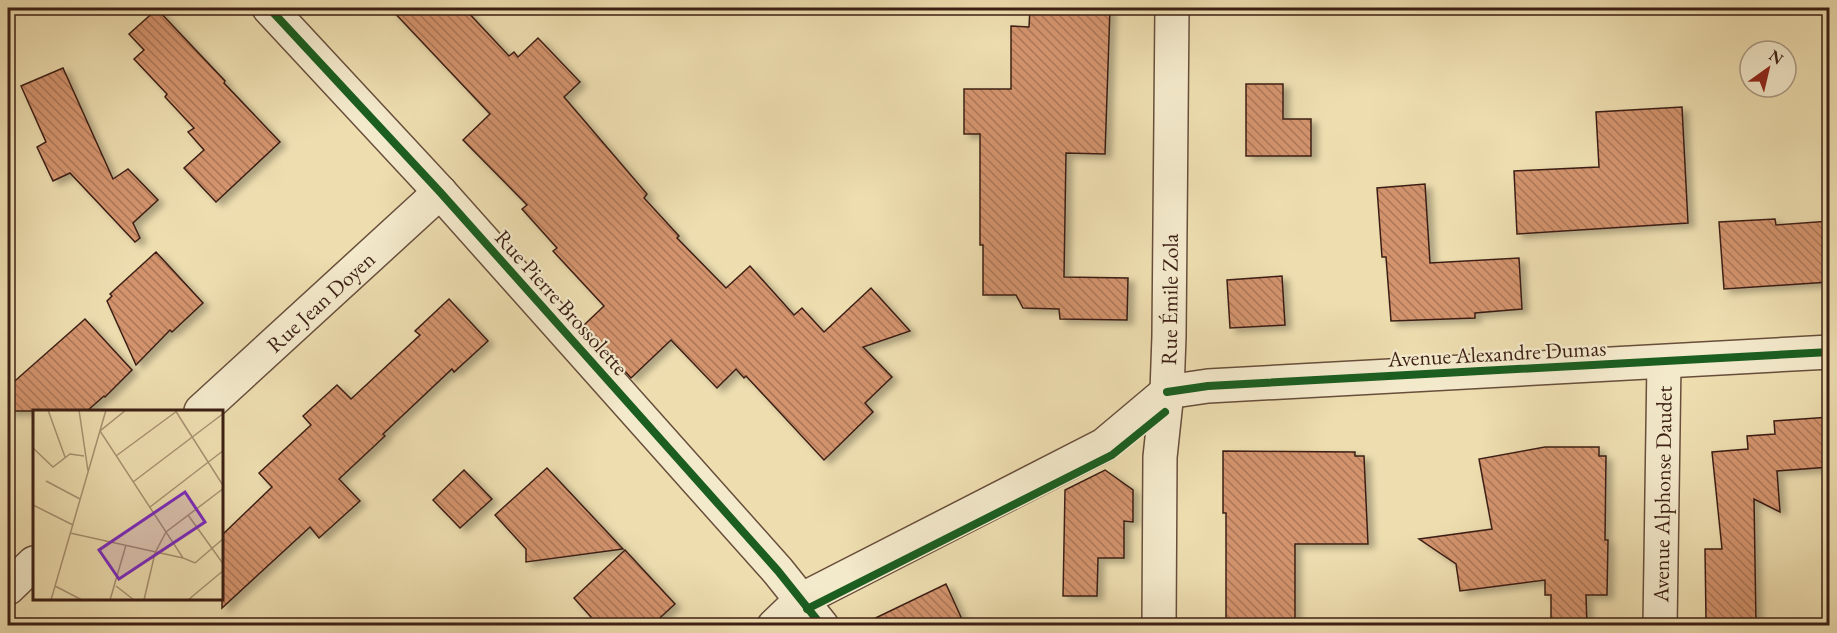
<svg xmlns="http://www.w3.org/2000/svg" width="1837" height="633" font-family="'EB Garamond',serif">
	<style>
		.building { fill: url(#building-back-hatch); stroke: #3c1f14; stroke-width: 1.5; filter: url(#shadow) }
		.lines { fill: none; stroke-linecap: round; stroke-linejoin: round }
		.minor-casing { stroke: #684e3b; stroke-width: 36 }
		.minor { stroke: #f3e9cb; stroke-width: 33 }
		.cycleway-casing { stroke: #f3e9cb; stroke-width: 11 }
		.cycleway { stroke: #1b5e20; stroke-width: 8 }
		.labels { text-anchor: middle; stroke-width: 4.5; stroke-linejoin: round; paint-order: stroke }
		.street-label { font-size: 22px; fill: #3c1f14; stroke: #f3e9cb }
		.inset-road { fill: none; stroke: #a69171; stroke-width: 1.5 }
		.view { fill: #7b2cbf; fill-opacity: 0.15; stroke: #7b2cbf; stroke-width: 3 }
		.inset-edge { fill: none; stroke: #3c1f14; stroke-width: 3 }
	</style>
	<defs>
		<pattern id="building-back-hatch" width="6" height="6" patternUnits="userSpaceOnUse" patternTransform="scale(1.5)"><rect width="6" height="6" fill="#d2936d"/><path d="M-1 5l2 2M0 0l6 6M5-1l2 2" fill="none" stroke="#ac7758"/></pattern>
		<filter id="shadow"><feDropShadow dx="6" dy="4" stdDeviation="3" flood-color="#0004"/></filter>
	</defs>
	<rect width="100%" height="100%" fill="#edddaf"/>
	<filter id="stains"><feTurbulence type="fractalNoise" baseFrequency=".00333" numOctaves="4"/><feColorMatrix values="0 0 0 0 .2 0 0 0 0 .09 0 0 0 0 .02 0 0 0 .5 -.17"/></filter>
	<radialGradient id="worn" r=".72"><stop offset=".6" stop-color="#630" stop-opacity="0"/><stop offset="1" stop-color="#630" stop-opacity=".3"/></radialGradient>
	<!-- building -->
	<g class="building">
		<path d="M 390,8 L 464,8 L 509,56 L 514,52 L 518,57 L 538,38 L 580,82 L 564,97 L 647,194 L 644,198 L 679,236 L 677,238 L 726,288 L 750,266 L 794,315 L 802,308 L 824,332 L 871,288 L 910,331 L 863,347 L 892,377 L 865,403 L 873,412 L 824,460 L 746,376 L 744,378 L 736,369 L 717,388 L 671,340 L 631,378 L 584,325 L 604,306 L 553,251 L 557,248 L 522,209 L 527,205 L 463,140 L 490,114 Z"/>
		<path d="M 1030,8 L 1110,8 L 1105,154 L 1066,153 L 1064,277 L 1128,278 L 1127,320 L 1060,319 L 1059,309 L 1023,308 L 1016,295 L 983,295 L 983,245 L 980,245 L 980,134 L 964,134 L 964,89 L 1011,89 L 1011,26 L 1029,27 Z"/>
		<path d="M 157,9 L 225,81 L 224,83 L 280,142 L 216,202 L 184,168 L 204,150 L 188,132 L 194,128 L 165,97 L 167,94 L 134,59 L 144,50 L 129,34 Z"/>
		<path d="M 63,68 L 113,179 L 128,169 L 158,200 L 133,223 L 140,238 L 135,242 L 70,173 L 53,181 L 37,147 L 46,142 L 21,86 Z"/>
		<path d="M 1246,84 L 1283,84 L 1283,119 L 1311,119 L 1311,156 L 1246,156 Z"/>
		<path d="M 1682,107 L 1688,223 L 1517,234 L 1514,171 L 1599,167 L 1596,112 Z"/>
		<path d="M 1425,184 L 1430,263 L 1519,258 L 1522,309 L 1475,313 L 1475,318 L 1391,321 L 1386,257 L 1382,257 L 1377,188 Z"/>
		<path d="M 1775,219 L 1776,225 L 1830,221 L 1830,282 L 1724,289 L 1719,222 Z"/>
		<path d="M 156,252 L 203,303 L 172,332 L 170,330 L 136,365 L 107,301 L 112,296 L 110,294 Z"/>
		<path d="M 1282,276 L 1285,325 L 1230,328 L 1227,280 Z"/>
		<path d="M 449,299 L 488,341 L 454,372 L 452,369 L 383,434 L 385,436 L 339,479 L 360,501 L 319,538 L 310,527 L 222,608 L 222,535 L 272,487 L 259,473 L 311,425 L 303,416 L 337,385 L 351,399 L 420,335 L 415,331 Z"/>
		<path d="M 85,319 L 132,370 L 105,397 L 104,396 L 87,411 L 8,411 L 8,387 Z"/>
		<path d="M 1830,417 L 1830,467 L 1777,471 L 1780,512 L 1754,499 L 1756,623 L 1729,625 L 1729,619 L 1706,620 L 1705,549 L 1722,549 L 1712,452 L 1748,449 L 1747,436 L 1775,434 L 1774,421 Z"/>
		<path d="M 1545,447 L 1599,447 L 1599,456 L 1606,456 L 1605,540 L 1608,540 L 1607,595 L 1586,595 L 1587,626 L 1551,626 L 1551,595 L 1545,595 L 1545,580 L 1460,591 L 1456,564 L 1419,539 L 1492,529 L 1479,459 Z"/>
		<path d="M 1223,451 L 1355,452 L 1355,456 L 1364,456 L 1368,544 L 1295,544 L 1295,620 L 1226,619 L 1226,513 L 1223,513 Z"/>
		<path d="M 547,468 L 623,549 L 526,562 L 526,549 L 495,515 Z"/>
		<path d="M 464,470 L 492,499 L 460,528 L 433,500 Z"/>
		<path d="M 1105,470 L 1133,490 L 1133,522 L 1124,521 L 1124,558 L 1098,558 L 1097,596 L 1063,596 L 1065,490 Z"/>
		<path d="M 625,550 L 675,604 L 651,626 L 599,626 L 574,598 Z"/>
		<path d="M 946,584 L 965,626 L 859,626 Z"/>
	</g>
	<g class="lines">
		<defs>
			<g id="minor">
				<path d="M 269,8 L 440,192 L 778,571 L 822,626"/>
				<path d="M 1167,392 L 1208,386 L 1830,352"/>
				<path id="s1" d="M 201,411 L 440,192"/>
				<path d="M 8,588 L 34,563"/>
				<path d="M 774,626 L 801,600 L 1104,445 L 1167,392"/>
				<path id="s2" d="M 1159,626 L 1160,457 L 1167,392 L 1169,336 L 1172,8"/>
				<path id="s3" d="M 1660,626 L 1664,362"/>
			</g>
		</defs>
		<!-- minor casing -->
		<use href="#minor" class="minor-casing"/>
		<!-- minor -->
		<use href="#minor" class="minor"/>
		<defs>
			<g id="cycleway">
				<path d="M 269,8 L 440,192 L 778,571 L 822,626"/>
				<path d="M 1167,392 L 1208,386 L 1830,352"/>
				<path d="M 807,609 L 1112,455 L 1165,412"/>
			</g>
		</defs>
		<!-- cycleway casing -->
		<use href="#cycleway" class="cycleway-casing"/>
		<!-- cycleway -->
		<use href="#cycleway" class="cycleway"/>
	</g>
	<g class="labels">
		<!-- street labels -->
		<g class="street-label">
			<text dy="8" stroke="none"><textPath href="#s2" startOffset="327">Rue Émile Zola</textPath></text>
			<text dy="8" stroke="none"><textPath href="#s1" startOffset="162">Rue Jean Doyen</textPath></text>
			<text transform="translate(562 302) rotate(48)" y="8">Rue Pierre Brossolette</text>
			<text transform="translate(1497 353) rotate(-3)" y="8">Avenue Alexandre Dumas</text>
			<text dy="8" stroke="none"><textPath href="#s3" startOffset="132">Avenue Alphonse Daudet</textPath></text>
		</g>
	</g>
	<!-- overview -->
	<g transform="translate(33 410)">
		<rect width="190" height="190" fill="#edddaf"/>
		<path class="inset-road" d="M 15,0 L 32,47M 46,0 L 55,61M 93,0 L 67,21 L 150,148 L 162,153 L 191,128M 142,0 L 191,77M 0,38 L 20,57 L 37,44 L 51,46M 83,46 L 144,1M 13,71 L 47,89M 100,72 L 191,3M 0,95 L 40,115M 117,97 L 191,40M 155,105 L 191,155M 37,123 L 150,148M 22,176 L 49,190M 83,176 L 101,190M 18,190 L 73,0M 77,190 L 93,135M 111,190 L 122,143 L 133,122 L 191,78M 155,190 L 191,160"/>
		<path class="view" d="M 152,82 L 172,112 L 86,169 L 66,140 Z"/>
		<rect width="190" height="190" class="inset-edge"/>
	</g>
	<!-- margin -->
	<rect width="1837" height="633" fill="none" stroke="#edddaf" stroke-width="30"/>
	<rect x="9" y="9" width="1819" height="615" fill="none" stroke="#3c1f14" stroke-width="3"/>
	<rect x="15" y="15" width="1807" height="603" fill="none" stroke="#3c1f14" stroke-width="1.5"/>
	<!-- north arrow -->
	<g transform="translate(1768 69) rotate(34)"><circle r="28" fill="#f3e9cb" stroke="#aa9882" stroke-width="1.5"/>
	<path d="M0-4.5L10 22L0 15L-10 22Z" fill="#8f2418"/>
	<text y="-9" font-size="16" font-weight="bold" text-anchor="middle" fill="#3c1f14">N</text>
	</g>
	<rect width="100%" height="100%" filter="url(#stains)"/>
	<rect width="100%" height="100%" fill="url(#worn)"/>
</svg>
